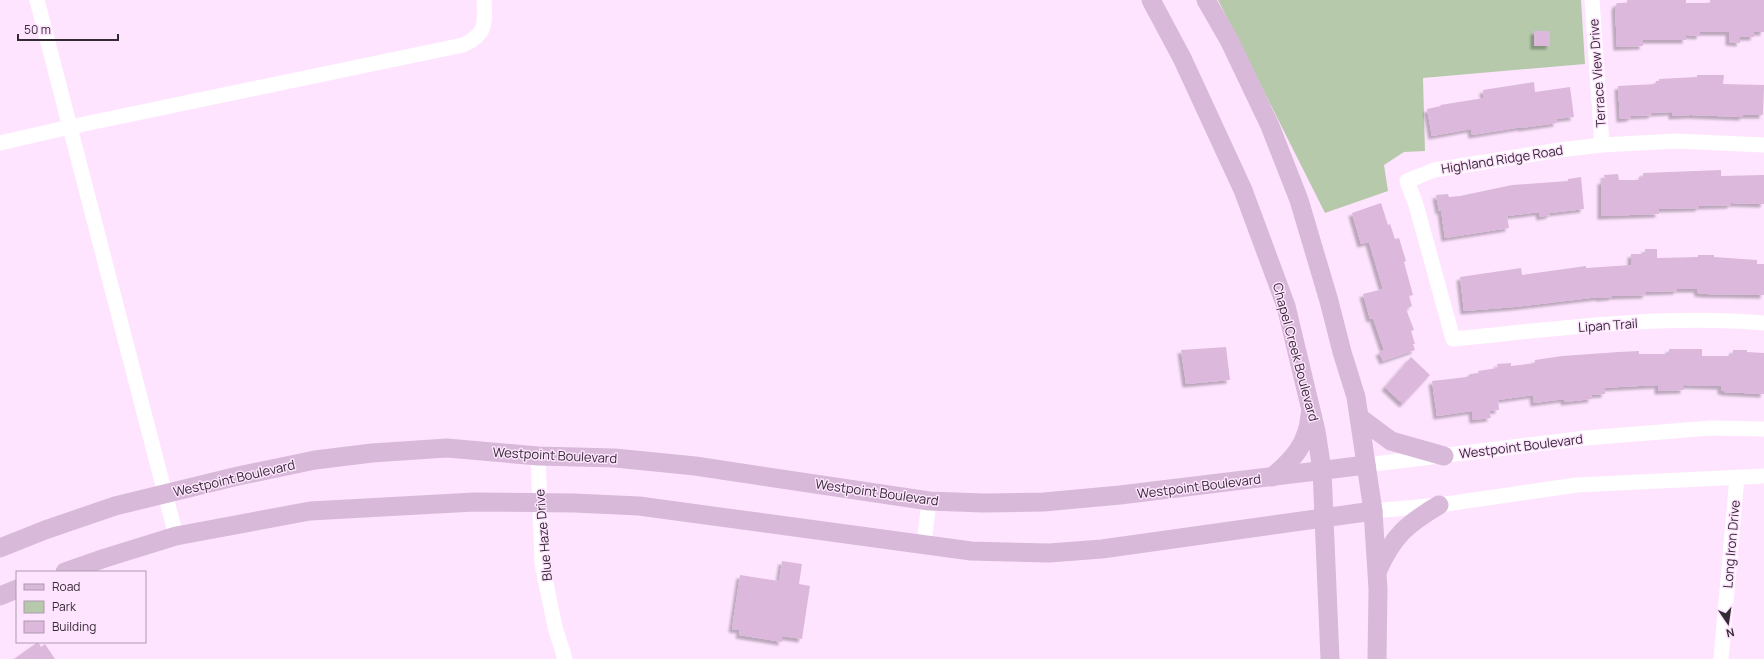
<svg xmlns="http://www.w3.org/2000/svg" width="1764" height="659" font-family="Manrope,sans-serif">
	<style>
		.green { fill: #b6caab }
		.building { fill: #dcb8dc; filter: url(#shadow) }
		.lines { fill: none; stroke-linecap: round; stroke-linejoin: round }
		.minor { stroke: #fff; stroke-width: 15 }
		.major { stroke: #d9b9da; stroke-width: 19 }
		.labels { text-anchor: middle; stroke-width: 3; stroke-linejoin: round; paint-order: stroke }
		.street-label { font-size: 13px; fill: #342a34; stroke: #ffe4ff }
	</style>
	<defs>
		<filter id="shadow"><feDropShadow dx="-3.5" dy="3.5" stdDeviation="1" flood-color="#0004"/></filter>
	</defs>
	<rect width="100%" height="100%" fill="#ffe4ff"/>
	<!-- green -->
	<path class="green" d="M 1218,0 L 1581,0 L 1585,64 L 1423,78 L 1425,151 L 1404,152 L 1384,165 L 1388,191 L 1325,213 Z"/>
	<!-- building -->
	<g class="building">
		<path d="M 1627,0 L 1686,0 L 1686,3 L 1710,3 L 1710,0 L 1764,0 L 1764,32 L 1754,32 L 1754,37 L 1740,37 L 1740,43 L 1729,42 L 1729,32 L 1700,32 L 1700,36 L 1686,35 L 1686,40 L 1643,40 L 1643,46 L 1617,47 L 1615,7 L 1617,3 L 1627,3 Z"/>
		<rect x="1534" y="31" width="16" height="15"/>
		<path d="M 1697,75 L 1724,75 L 1723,84 L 1764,85 L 1763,115 L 1743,115 L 1743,117 L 1691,115 L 1672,116 L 1672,112 L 1652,113 L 1652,115 L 1631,116 L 1631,118 L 1620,119 L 1618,86 L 1656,84 L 1656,81 L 1659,81 L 1659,79 L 1697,77 Z"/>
		<path d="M 1534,82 L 1535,92 L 1570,87 L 1574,117 L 1556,119 L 1557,123 L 1522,128 L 1522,127 L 1472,135 L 1471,129 L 1432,136 L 1427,109 L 1441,106 L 1440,105 L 1484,98 L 1483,90 Z"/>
		<path d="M 1721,170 L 1721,176 L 1764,175 L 1764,204 L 1731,203 L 1731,205 L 1699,206 L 1699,208 L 1658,209 L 1659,214 L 1601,216 L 1601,181 L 1605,180 L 1604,175 L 1618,174 L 1619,180 L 1639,180 L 1639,177 L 1643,177 L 1643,173 Z"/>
		<path d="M 1581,177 L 1584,209 L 1550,213 L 1550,215 L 1540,217 L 1539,212 L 1507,216 L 1509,228 L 1445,238 L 1441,210 L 1439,211 L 1436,195 L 1448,194 L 1449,197 L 1460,196 L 1512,185 L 1568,181 L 1568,179 Z"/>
		<path d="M 1381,203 L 1388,225 L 1390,224 L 1395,239 L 1399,238 L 1406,261 L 1404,262 L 1413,295 L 1409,296 L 1412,306 L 1406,309 L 1414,330 L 1411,331 L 1415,344 L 1413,344 L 1415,350 L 1383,361 L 1379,352 L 1384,350 L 1373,318 L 1370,319 L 1363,294 L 1383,289 L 1369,242 L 1361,244 L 1352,213 Z"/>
		<path d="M 1645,249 L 1657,249 L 1657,258 L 1698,257 L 1698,255 L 1714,255 L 1714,257 L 1757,260 L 1757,264 L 1764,264 L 1764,295 L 1706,294 L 1698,293 L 1697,289 L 1677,289 L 1677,291 L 1646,292 L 1646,295 L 1612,296 L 1612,297 L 1599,298 L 1599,297 L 1514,307 L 1464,311 L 1460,277 L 1521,268 L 1522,275 L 1586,266 L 1586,268 L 1631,265 L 1631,254 L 1645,254 Z"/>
		<path d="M 1226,347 L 1230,380 L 1186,384 L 1181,350 Z"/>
		<path d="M 1669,349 L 1702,349 L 1702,356 L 1729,356 L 1729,354 L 1733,354 L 1733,350 L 1747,350 L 1747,352 L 1764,353 L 1764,394 L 1724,392 L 1724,391 L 1721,391 L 1721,386 L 1684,385 L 1684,390 L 1658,391 L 1658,385 L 1619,387 L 1605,388 L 1605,394 L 1591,395 L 1592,399 L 1564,402 L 1564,399 L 1534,403 L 1533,395 L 1498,400 L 1499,410 L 1489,411 L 1491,418 L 1473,420 L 1472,411 L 1437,416 L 1432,381 L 1467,377 L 1470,374 L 1479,373 L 1478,371 L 1498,368 L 1497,364 L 1511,363 L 1511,366 L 1535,363 L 1535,360 L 1562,356 L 1619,352 L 1639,351 L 1639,354 L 1669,354 Z"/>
		<path d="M 1411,357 L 1430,375 L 1403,404 L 1385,387 Z"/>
		<path d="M 782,561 L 802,564 L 799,584 L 810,586 L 802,639 L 782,636 L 782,642 L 739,635 L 740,630 L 732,629 L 740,575 L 779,581 Z"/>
		<path d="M 38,642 L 41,647 L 45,644 L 55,659 L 14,659 Z"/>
	</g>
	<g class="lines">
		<!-- minor -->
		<g class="minor">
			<path d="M 37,0 L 176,536"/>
			<path d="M 1592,0 L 1602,145"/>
			<path d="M 0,143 L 70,127 L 463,45 C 487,34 485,24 484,0"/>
			<path d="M 1764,145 L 1676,141 L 1602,145 L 1559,150 L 1434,170 L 1407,181 L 1416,205 L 1453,339 C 1556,329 1661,314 1764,323"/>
			<path d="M 538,456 L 542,564 L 555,627 L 565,659"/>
			<path d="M 1366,465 L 1586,438 L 1711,428 L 1764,429"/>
			<path d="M 1373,511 L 1439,505 L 1577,485 L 1764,476"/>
			<path d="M 924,544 L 929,501"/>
			<path d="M 1721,659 L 1737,477"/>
		</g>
		<!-- major -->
		<g class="major">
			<path d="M 1151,0 L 1182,58 L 1243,190 L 1286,306 L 1316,431 L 1322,470 L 1330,659"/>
			<path d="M 1206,0 L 1229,40 L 1270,126 L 1299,200 L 1329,301 L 1342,352 L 1356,397 L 1373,511 L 1378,589 L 1377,659"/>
			<path d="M 1360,418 L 1391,441 L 1444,456"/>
			<path d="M 1272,477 C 1293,460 1308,443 1310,415"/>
			<path d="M 0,548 L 45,530 L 115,506 L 238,476 L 315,460 L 372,453 L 447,448 L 538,456 L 615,458 L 695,466 L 929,501 L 983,503 L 1044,502 L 1120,495 L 1366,465"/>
			<path d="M 1378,570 C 1393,536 1407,524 1439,505"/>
			<path d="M 65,572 L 105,558 L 176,536 L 310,511 L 474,502 L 574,503 L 639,506 L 971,551 L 1049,553 L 1102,549 L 1373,511"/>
			<path d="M 0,596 L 17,589"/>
		</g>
	</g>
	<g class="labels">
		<!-- street labels -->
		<g class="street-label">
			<text transform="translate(1597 73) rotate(-94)" y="5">Terrace View Drive</text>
			<text transform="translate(1502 159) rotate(-9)" y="5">Highland Ridge Road</text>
			<text transform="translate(1608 325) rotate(-4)" y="5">Lipan Trail</text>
			<text transform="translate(1296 352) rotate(75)" y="5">Chapel Creek Boulevard</text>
			<text transform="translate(1521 446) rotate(-7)" y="5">Westpoint Boulevard</text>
			<text transform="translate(555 455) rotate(3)" y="5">Westpoint Boulevard</text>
			<text transform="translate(234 478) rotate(-13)" y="5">Westpoint Boulevard</text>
			<text transform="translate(1199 486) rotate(-7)" y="5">Westpoint Boulevard</text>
			<text transform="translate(877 492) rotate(8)" y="5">Westpoint Boulevard</text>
			<text transform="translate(543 535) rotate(-95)" y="5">Blue Haze Drive</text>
			<text transform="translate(1731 544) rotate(-85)" y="5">Long Iron Drive</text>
		</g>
	</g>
	<!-- legend -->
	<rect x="16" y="571" width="130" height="72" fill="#ffe4ff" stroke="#ae9aae"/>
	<rect x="24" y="584" width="20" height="6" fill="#d9b9da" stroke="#ae9aae"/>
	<text x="52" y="591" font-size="12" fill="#342a34">Road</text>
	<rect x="24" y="601" width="20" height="12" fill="#b6caab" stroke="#ae9aae"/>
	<text x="52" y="611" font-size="12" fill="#342a34">Park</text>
	<rect x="24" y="621" width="20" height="12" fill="#dcb8dc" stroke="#ae9aae"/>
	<text x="52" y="631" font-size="12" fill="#342a34">Building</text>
	<!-- north arrow -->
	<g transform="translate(1728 623) rotate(167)" stroke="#ffe4ff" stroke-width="3" paint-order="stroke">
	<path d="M0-3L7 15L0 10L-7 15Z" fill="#342a34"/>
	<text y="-6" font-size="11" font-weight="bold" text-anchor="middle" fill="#342a34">N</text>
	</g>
	<!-- scale -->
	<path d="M18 34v6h100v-6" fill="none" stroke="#342a34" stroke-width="2"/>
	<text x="24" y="34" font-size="12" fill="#342a34" stroke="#ffe4ff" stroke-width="3" paint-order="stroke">50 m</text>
</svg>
